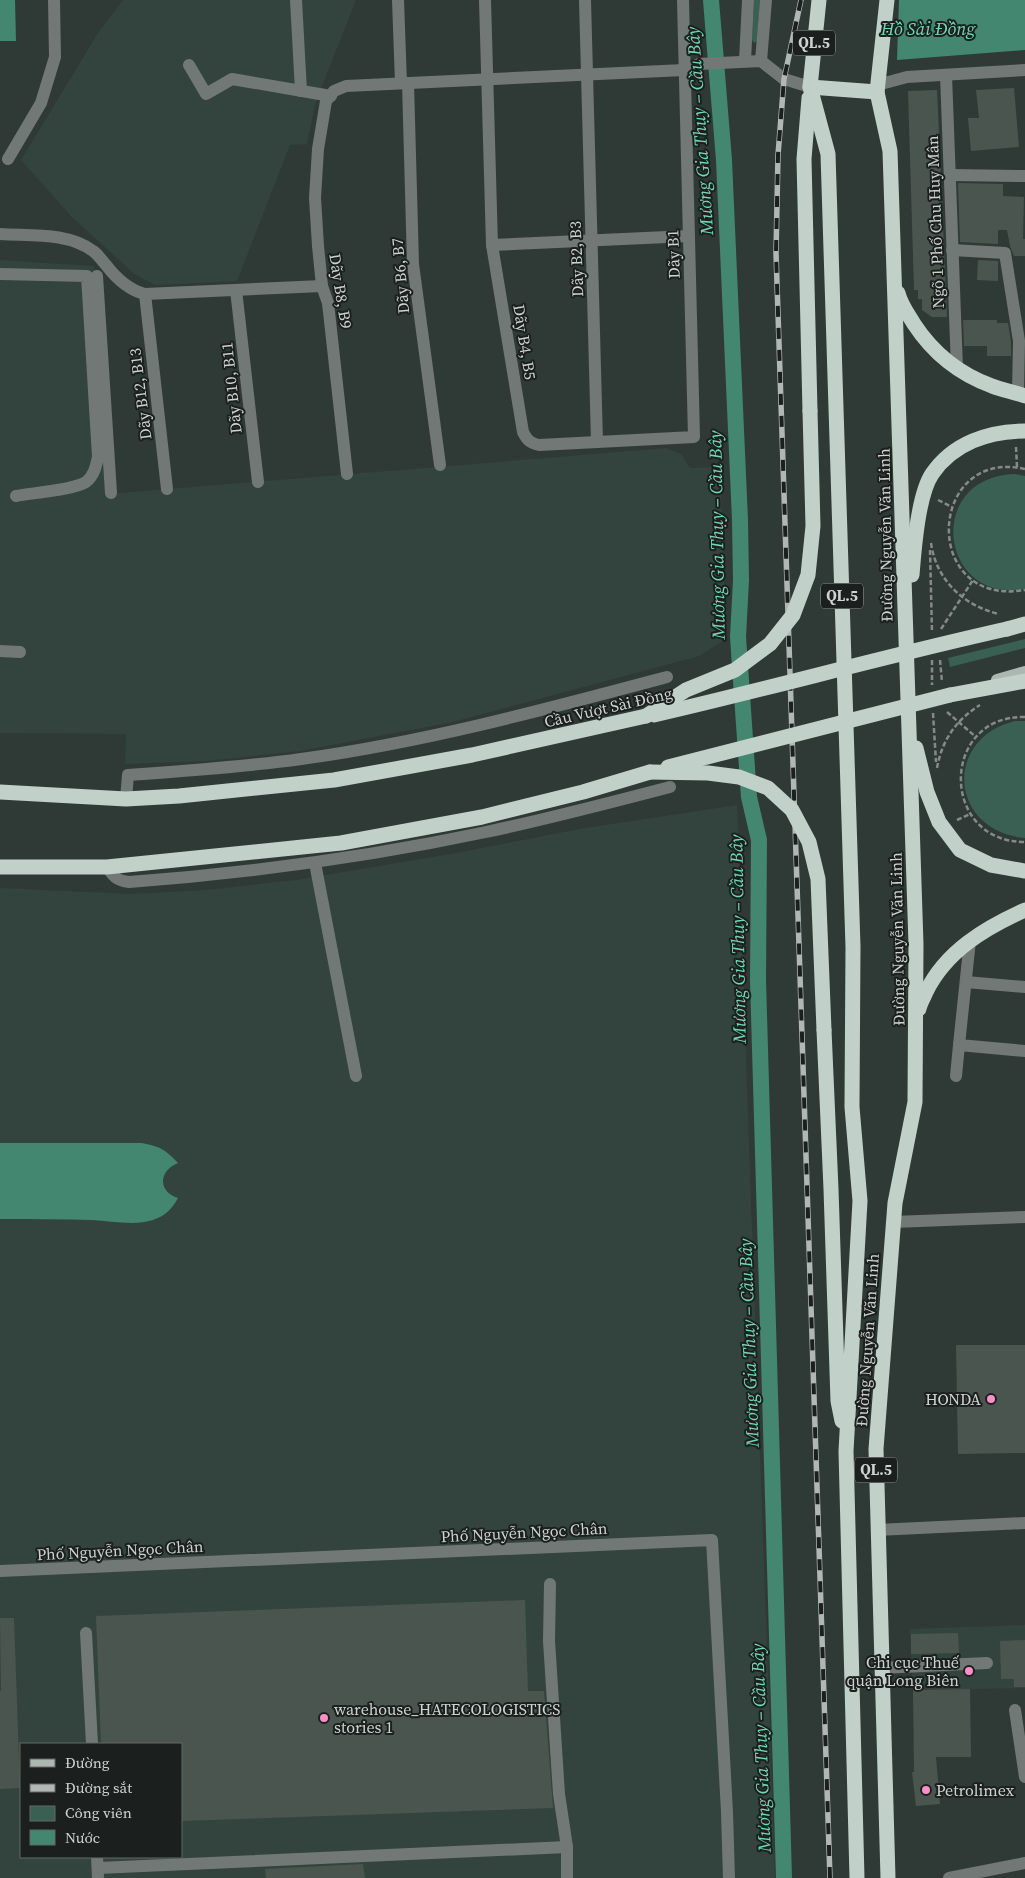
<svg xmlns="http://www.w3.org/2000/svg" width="1025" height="1878" font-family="'Source Serif 4',serif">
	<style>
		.built { fill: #32443d; fill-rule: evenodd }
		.green { fill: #396052 }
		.water { fill: #438770 }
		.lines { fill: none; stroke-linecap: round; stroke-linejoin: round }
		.canal { stroke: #438770; stroke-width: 16 }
		.building { fill: #4a5550 }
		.path { stroke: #828b87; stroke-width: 2.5; stroke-dasharray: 5 2.5; stroke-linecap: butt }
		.minor { stroke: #727875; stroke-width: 12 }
		.major { stroke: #acb7b2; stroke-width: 12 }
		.highway { stroke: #c2d0ca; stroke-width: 15 }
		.rail-casing { stroke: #b0b7b4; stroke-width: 5.5 }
		.rail { stroke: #1b201e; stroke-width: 4; stroke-dasharray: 11; stroke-linecap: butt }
		.highway-bridge { stroke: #c2d0ca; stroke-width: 15 }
		.poi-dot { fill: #fb8fc6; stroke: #1b201e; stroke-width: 2 }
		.labels { text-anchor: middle; stroke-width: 4; stroke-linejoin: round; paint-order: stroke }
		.shield { fill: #1b201e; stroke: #989d9b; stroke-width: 1 }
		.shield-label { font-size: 15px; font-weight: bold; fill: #cdd3d0 }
		.street-label { font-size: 16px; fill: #cdd3d0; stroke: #1b201e }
		.poi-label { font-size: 16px; fill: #cdd3d0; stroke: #1b201e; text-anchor: end }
		.water-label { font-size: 18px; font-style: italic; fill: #72d7b5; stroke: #1b201e }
	</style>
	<rect width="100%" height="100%" fill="#2f3a36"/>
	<!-- built -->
	<g class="built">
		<path d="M 123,0 L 356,0 L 315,104 L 307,144 L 290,145 L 237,281 L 155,285 L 133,273 L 71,216 L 21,160 L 98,33 Z"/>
		<path d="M 0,260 L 94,266 L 109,494 L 666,448 L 681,454 L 690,468 L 720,467 L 726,639 L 699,656 L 453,722 L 300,751 L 206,761 L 125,764 L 126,734 L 0,733 Z"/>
		<path d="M 737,805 L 775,1878 L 0,1878 L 0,888 L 131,894 L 205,890 L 296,880 L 462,852 L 579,829 ZM 21,1744 L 181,1744 L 181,1857 L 21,1857 Z"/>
		<path d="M 1025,1625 L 1025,1688 L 913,1690 L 910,1629 Z"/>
	</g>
	<!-- green -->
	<g class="green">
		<path d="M 754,0 L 760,0 L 757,41 L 754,43 L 752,40 Z"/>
		<path d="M 1015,474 L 1025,476 L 1025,589 C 940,605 923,477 1015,474 Z"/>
		<path d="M 1025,639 L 1025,648 L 950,667 L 948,658 Z"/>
		<path d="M 1015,721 L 1025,721 L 1025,838 L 1024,838 C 950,831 942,739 1015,721 Z"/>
	</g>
	<!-- water -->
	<g class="water">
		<path d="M 0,0 L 15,0 L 16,41 L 0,41 Z"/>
		<path d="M 899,0 L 1025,0 L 1025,50 L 897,60 Z"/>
		<path d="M 0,1143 L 141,1143 C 159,1146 165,1149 178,1163 C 158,1171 158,1192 178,1198 C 172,1209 165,1216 153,1220 C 135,1226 111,1221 92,1220 C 61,1219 31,1219 0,1219 Z"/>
	</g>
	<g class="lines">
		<!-- canal -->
		<path class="canal" d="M 711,0 L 724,160 L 740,520 L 741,580 L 738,637 L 749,797 L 759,840 L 758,980 L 784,1878"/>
	</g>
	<!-- building -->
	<g class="building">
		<path d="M 1014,88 L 1019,147 L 971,151 L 968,118 L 979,118 L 976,90 Z"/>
		<path d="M 937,90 L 947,317 L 932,317 L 922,310 L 922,299 L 918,299 L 918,290 L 914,290 L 908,91 Z"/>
		<path d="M 958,183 L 1003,184 L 1003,196 L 1024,197 L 1023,239 L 1025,239 L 1025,256 L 1014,256 L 1010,246 L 1007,230 L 998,230 L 998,244 L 960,242 Z"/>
		<path d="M 978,260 L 998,261 L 998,281 L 977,280 Z"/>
		<path d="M 963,320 L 997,320 L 997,323 L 1008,323 L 1011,342 L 1011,356 L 987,356 L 987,346 L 964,346 Z"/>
		<path d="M 956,1345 L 1025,1345 L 1025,1453 L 958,1454 Z"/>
		<path d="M 525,1600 L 528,1691 L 544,1691 L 553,1808 L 181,1821 L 181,1744 L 101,1744 L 96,1616 Z"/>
		<path d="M 0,1618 L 14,1618 L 20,1788 L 0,1789 L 0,1691 L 1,1691 Z"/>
		<path d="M 958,1633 L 959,1653 L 911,1654 L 911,1634 Z"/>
		<path d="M 1025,1640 L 1025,1687 L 1014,1687 L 1014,1679 L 1001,1679 L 1000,1641 Z"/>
		<path d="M 970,1689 L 971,1757 L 936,1757 L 940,1804 L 916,1806 L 912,1772 L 914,1772 L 913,1690 Z"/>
		<path d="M 363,1864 L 365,1878 L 266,1878 L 265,1869 Z"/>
	</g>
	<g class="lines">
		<!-- path -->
		<g class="path">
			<path d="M 1016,447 L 1017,467"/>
			<path d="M 1025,469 C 927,447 920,608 1025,590"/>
			<path d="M 938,500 L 952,507"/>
			<path d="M 931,543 C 936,580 964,606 999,614"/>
			<path d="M 930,550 L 932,632"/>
			<path d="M 941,629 L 973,580"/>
			<path d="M 932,660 L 932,685"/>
			<path d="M 940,660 L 942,682"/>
			<path d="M 947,712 L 976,737"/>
			<path d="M 933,713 L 936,762"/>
			<path d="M 1025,717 C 940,715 939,842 1025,842"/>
			<path d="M 937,768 C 942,740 956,720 980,705"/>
			<path d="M 957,820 L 970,814"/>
		</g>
		<!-- minor -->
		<g class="minor">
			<path d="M 296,0 L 301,91"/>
			<path d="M 398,0 L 401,83"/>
			<path d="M 485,0 L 492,245 L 523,432 C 527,440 530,443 539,445 L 694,437 L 683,0"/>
			<path d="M 585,0 L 597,442"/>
			<path d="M 745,61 L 748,0"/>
			<path d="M 761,61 L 766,0"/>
			<path d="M 189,65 L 206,94 L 232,79 L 331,96"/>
			<path d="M 946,75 L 957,368"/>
			<path d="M 408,83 L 413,264 L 440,465"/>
			<path d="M 877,92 L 881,84 L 907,77 L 1025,70"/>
			<path d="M 8,159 L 41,103 L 55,57 L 54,0"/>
			<path d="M 951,175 L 1025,176"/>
			<path d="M 0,234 C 30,236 68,232 93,251 C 98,254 102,261 106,265 C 116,278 128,290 145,294 L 322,286"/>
			<path d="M 492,245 L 689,236"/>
			<path d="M 952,250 L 1005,253 L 1019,341 L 1018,393"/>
			<path d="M 0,274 L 87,276 L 98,457 C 96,466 94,476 86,482 C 74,490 32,493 16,496"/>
			<path d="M 97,276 L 111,493"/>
			<path d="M 236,290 L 258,482"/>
			<path d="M 145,294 L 167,489"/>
			<path d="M 347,474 L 328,303 L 322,286 L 318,246 L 315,198 L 318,149 L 326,101 L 334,91 L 346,86 L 684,70 L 699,64 L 761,61 L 784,79 L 810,87"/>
			<path d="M 0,651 L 20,652"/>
			<path d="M 126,799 L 128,775 C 186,771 244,767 301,759 C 425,742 547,709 667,677"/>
			<path d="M 315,863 L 356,1076"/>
			<path d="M 107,867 C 113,876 117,881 129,882 C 249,873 368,857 486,832 C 548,819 609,803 670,787"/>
			<path d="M 970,940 L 959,1045 L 1025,1051"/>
			<path d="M 966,982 L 1025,987"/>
			<path d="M 956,1076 L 959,1045"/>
			<path d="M 893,1222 L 1025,1217"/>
			<path d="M 877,1530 L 1025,1523"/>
			<path d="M 0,1571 L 712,1540 L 727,1812 L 729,1878"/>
			<path d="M 550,1584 L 549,1641 L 559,1794 L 567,1847 L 567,1878"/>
			<path d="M 86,1633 L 92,1744"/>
			<path d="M 881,1668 L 987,1663"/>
			<path d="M 1015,1710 L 1025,1777"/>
			<path d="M 97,1857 L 98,1878"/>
			<path d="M 98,1868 L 567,1847"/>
			<path d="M 949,1878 L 1025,1863"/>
		</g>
		<!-- major -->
		<path class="major" d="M 997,680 L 1025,672"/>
		<!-- highway -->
		<g class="highway">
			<path d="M 819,0 L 810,87 L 828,154 L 853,947 L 852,1107 L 860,1201 L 846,1451 L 857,1878"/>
			<path d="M 887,0 L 877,92 L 890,151 L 916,944 L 915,1102 L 895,1203 L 876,1449 L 888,1878"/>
			<path d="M 810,87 L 877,92"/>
			<path d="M 809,98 L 804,159 L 810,411"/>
			<path d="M 898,293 C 901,305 908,314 914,324 C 933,353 959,374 992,386 C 1002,390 1014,392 1025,396"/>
			<path d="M 912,575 C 914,550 918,495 932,474 C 953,443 989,431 1025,431"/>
			<path d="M 1007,629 L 1025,624"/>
			<path d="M 950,695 L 1025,681"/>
			<path d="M 916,748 L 927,792 L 939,822 L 960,850 L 991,865 L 1025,871"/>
			<path d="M 0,792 L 126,799 L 179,796 L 334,780 L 472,755 L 646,716"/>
			<path d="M 0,867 L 107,867 L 341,843 L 482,817 L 583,792 L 650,772"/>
			<path d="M 919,1009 C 920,1003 924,997 926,992 C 946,951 985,928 1025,910"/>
			<path d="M 824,1030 L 831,1189 L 838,1401 L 842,1421"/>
		</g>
		<defs>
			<path id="rail" d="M 801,0 L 784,79 L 778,155 L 776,253 L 830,1878"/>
		</defs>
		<!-- rail casing -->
		<use href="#rail" class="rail-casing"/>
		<!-- rail -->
		<use href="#rail" class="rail"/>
		<!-- highway-bridge -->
		<g class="highway-bridge">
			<path d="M 654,715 C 772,688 889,655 1007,629"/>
			<path d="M 646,716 L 686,690 L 735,670 L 770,644 L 793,615 L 808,575 L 813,526 L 810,411"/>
			<path d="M 668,767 L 950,695"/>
			<path d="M 650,772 L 708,773 L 739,777 L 768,788 L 792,810 L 809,842 L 818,879 L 824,1030"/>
		</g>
	</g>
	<!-- markers -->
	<g class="poi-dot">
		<circle cx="991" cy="1399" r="5"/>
		<circle cx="969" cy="1671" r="5"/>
		<circle cx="324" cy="1718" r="5"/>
		<circle cx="926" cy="1790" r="5"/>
	</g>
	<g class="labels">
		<!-- shield labels -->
		<g class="shield">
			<rect x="793" y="30.5" width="42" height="25" rx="4"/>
			<rect x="821" y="583.5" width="42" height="25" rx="4"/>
			<rect x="855" y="1457.5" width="42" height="25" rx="4"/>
		</g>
		<g class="shield-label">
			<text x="814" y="48">QL.5</text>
			<text x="842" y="601">QL.5</text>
			<text x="876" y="1475">QL.5</text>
		</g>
		<!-- street labels -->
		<g class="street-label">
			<text transform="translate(935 222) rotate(-92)" y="6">Ngõ 1 Phố Chu Huy Mân</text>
			<text transform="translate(673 254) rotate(-92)" y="6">Dãy B1</text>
			<text transform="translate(576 259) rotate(-92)" y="6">Dãy B2, B3</text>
			<text transform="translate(400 276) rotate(-95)" y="6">Dãy B6, B7</text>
			<text transform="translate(341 291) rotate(81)" y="6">Dãy B8, B9</text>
			<text transform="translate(525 342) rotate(81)" y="6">Dãy B4, B5</text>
			<text transform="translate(231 388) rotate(-96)" y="6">Dãy B10, B11</text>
			<text transform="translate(140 394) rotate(-97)" y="6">Dãy B12, B13</text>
			<text transform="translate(885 535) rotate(-91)" y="6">Đường Nguyễn Văn Linh</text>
			<text transform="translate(608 707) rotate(-13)" y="6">Cầu Vượt Sài Đồng</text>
			<text transform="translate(897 939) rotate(-91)" y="6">Đường Nguyễn Văn Linh</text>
			<text transform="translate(867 1340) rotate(-86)" y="6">Đường Nguyễn Văn Linh</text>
			<text transform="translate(524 1532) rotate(-3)" y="6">Phố Nguyễn Ngọc Chân</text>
			<text transform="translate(120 1550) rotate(-3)" y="6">Phố Nguyễn Ngọc Chân</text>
		</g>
		<!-- poi labels -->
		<g class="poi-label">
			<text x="981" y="1405">HONDA</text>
			<text x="959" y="1668">Chi cục Thuế<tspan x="959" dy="18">quận Long Biên</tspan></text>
			<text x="334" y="1715" text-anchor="start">warehouse_HATECOLOGISTICS<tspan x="334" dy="18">stories 1</tspan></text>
			<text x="936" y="1796" text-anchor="start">Petrolimex</text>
		</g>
		<!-- water labels -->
		<g class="water-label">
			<text x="928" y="35">Hồ Sài Đồng</text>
			<text transform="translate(700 131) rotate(-94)" y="6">Mương Gia Thụy – Cầu Bây</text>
			<text transform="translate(717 535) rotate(-91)" y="6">Mương Gia Thụy – Cầu Bây</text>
			<text transform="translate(738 939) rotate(-91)" y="6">Mương Gia Thụy – Cầu Bây</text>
			<text transform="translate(749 1343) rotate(-92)" y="6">Mương Gia Thụy – Cầu Bây</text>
			<text transform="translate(761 1748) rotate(-92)" y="6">Mương Gia Thụy – Cầu Bây</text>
		</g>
	</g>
	<!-- legend -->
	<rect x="20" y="1743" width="162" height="115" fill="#1b201e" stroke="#626865"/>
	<rect x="30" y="1759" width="25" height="8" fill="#acb7b2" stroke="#626865"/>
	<text x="65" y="1768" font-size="15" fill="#cdd3d0">Đường</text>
	<rect x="30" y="1784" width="25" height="8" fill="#b0b7b4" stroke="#626865"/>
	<text x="65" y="1793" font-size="15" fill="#cdd3d0">Đường sắt</text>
	<rect x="30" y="1806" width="25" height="15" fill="#396052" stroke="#626865"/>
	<text x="65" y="1818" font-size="15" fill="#cdd3d0">Công viên</text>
	<rect x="30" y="1830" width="25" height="15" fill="#438770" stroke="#626865"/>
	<text x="65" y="1843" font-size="15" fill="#cdd3d0">Nước</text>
</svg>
